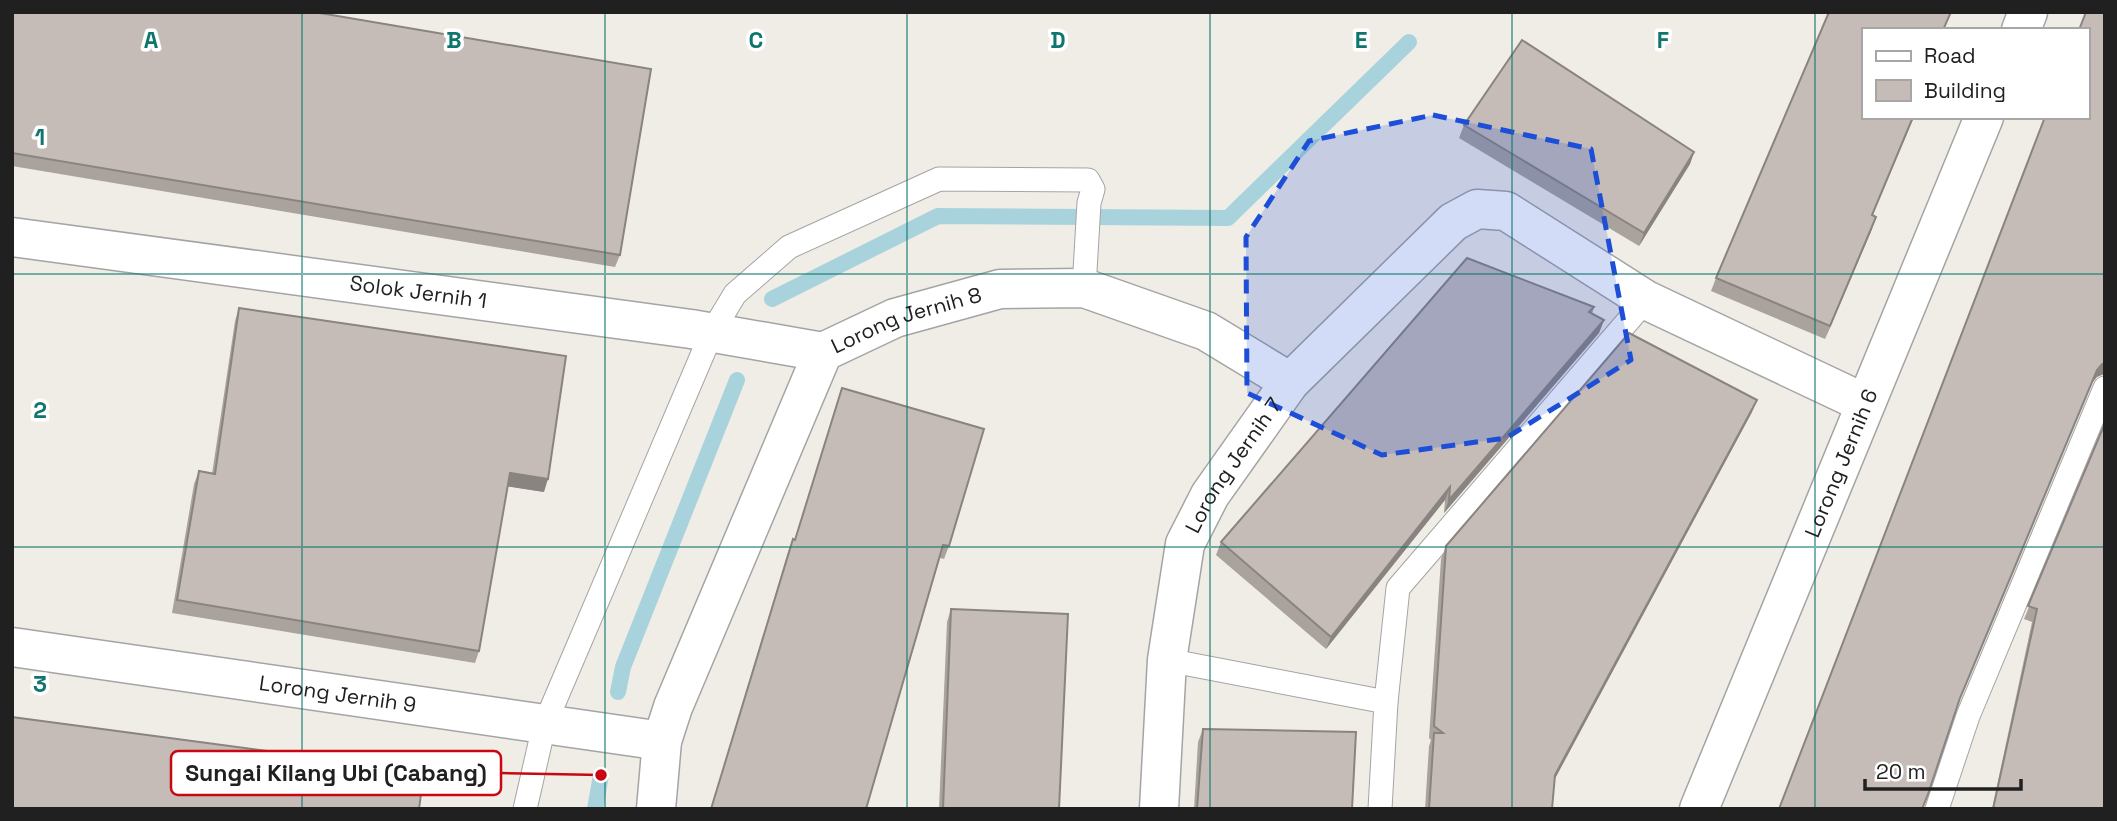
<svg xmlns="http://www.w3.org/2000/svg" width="2117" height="821" font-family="'Space Grotesk',sans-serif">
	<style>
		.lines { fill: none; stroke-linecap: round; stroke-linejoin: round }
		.stream { stroke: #a9d3dc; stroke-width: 16 }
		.lane-casing { stroke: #a4a4a4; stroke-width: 25 }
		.street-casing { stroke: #a4a4a4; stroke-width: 41 }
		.lane { stroke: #fff; stroke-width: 23 }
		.street { stroke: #fff; stroke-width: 38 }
		.wall { fill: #a9a29d }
		.shaded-wall { fill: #8a8480 }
		.building { fill: #c5bcb7; stroke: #8a8480; stroke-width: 2 }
		.marked { fill: #1d4ed8; fill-opacity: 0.2; stroke: #1d4ed8; stroke-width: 5; stroke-dasharray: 14 9; stroke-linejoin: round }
		.grid { fill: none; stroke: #0f766e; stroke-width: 2; stroke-opacity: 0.55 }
		.labels { text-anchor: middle; stroke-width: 7; stroke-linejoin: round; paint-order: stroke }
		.street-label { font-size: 21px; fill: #202020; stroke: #fff }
		.grid-label { font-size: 23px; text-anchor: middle; font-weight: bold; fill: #0f766e; stroke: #fff; stroke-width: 7; stroke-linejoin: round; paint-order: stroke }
		.leader { fill: none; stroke: #c90712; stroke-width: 2.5 }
		.callout-dot { fill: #c90712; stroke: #fff; stroke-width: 2.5 }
		.callout { fill: #fff; stroke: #c90712; stroke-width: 2.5 }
		.callout-label { font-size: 23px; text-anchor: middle; font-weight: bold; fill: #202020 }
	</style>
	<rect width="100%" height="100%" fill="#f0ede7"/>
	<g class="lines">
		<!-- stream -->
		<g class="stream">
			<path d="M 772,299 L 938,216 L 1228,218 L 1409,42"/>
			<path d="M 618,692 L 623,667 L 737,380"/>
			<path d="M 595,809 L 601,775"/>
		</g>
		<defs>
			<g id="lane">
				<path d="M 1167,660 L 1386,702"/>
				<path d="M 525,809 L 544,726 L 712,332 L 735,294 L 789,247 L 939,179 L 1088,180 L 1093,189 L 1089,203 L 1084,288"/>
				<path d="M 1380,809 L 1386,702 L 1398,588 L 1646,300"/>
				<path d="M 1937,809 L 1968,716 L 2105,388"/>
			</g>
			<g id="street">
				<path d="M 2021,30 L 2028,12"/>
				<path id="s1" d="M 12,237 L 691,329 L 823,352"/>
				<path id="s2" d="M 12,647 L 662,741"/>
				<path id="s3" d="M 656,809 L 662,741 L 673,707 L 823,352 L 895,318 L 1000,289 L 1084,288 L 1206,331 L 1290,382"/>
				<path id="s4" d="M 1159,809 L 1167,660 L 1185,544 L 1210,495 L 1290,382 L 1453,222 L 1477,209 L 1506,211 L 1646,300 L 1864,403"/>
				<path id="s5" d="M 1699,809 L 1984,117"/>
			</g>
		</defs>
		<!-- lane casing -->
		<use href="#lane" class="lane-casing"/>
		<!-- street casing -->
		<use href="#street" class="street-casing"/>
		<!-- lane -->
		<use href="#lane" class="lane"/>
		<!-- street -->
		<use href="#street" class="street"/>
	</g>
	<!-- wall -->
	<g class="wall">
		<path d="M 12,12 L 620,255 L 615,267 L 12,166 Z"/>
		<path d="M 1863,30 L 1872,215 L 1872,229 L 1825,339 L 1711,291 L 1716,278 Z"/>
		<path d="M 1464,125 L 1694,152 L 1690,164 L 1639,246 L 1459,138 Z"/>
		<path d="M 1594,307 L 1592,314 L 1604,320 L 1599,333 L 1444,513 L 1445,500 L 1326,649 L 1216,555 L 1221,542 Z"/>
		<path d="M 239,308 L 544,492 L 507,486 L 479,651 L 475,663 L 172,613 L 194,484 L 199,471 L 212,474 L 235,321 Z"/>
		<path d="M 842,388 L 949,546 L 944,559 L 940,558 L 866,809 L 711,809 L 788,552 L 793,539 L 795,540 Z"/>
		<path d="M 1752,412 L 1554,780 L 1552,809 L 1425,809 L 1429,746 L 1431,740 L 1429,738 L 1441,559 L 1446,546 Z"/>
		<path d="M 2105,423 L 2105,809 L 1992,809 L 2032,622 L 2024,619 Z"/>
		<path d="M 951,609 L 1059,809 L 939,809 L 947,622 Z"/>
		<path d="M 1203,729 L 1352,809 L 1194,809 L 1198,742 Z"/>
	</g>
	<!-- shaded-wall -->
	<g class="shaded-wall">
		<path d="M 1913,117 L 1914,117 L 1867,228 L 1872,215 Z"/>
		<path d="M 1694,152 L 1690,164 L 1639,246 L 1644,233 Z"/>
		<path d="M 1876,217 L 1872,229 L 1825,339 L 1830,326 Z"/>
		<path d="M 1604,320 L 1599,333 L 1444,513 L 1449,500 Z"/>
		<path d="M 2105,363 L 2104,374 L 2097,377 L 2092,383 L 1955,711 L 2097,370 L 2102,364 Z"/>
		<path d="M 1757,400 L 1752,412 L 1550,788 L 1555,775 Z"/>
		<path d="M 510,473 L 548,479 L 544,492 L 505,486 Z"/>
		<path d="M 1450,487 L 1445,500 L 1326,649 L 1331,637 Z"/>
	</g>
	<!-- building -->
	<g class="building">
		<path d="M 12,12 L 314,12 L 651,69 L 620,255 L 12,153 Z"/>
		<path d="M 1829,12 L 1951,12 L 1943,30 L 1863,30 L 1863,117 L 1913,117 L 1872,215 L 1876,217 L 1830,326 L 1716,278 Z"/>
		<path d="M 2086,12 L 2105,12 L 2105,363 L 2102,364 L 2097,370 L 1960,698 L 1928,794 L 1922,809 L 1779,809 L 2045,117 L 2087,117 L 2087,30 L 2079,30 Z"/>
		<path d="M 1522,40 L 1694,152 L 1644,233 L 1464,125 Z"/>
		<path d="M 1467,258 L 1594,307 L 1589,312 L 1604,320 L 1449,500 L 1450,487 L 1331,637 L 1221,542 Z"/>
		<path d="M 239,308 L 566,356 L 548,479 L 510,473 L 479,651 L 177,600 L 199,471 L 215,474 Z"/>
		<path d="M 1629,333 L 1757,400 L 1555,775 L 1552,809 L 1429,809 L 1434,733 L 1443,733 L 1434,726 L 1446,546 Z"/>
		<path d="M 842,388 L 984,429 L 949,546 L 943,545 L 866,809 L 711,809 L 793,539 L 795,540 Z"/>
		<path d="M 2105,423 L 2105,809 L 1993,809 L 2037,609 L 2028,606 Z"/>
		<path d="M 951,609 L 1068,614 L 1059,809 L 943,809 Z"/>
		<path d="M 12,717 L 424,772 L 419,809 L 12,809 Z"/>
		<path d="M 1203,729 L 1356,732 L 1352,809 L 1197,809 Z"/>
	</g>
	<!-- marked area -->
	<path class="marked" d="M 1433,115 L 1591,149 L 1631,360 L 1506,438 L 1382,455 L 1247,393 L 1246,237 L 1309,141 Z"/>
	<!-- grid -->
	<path class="grid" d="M 302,12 L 302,809M 605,12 L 605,809M 907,12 L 907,809M 1210,12 L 1210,809M 1512,12 L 1512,809M 1815,12 L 1815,809M 12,274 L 2105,274M 12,547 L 2105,547"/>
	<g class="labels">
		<!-- street labels -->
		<g class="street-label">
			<text dy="7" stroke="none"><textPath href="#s1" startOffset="410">Solok Jernih 1</textPath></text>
			<text dy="7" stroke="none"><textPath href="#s3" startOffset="579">Lorong Jernih 8</textPath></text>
			<text dy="7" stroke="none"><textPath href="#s5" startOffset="374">Lorong Jernih 6</textPath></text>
			<text dy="7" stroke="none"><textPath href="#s4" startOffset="359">Lorong Jernih 7</textPath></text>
			<text dy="7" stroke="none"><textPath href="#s2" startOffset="329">Lorong Jernih 9</textPath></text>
		</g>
	</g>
	<g class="grid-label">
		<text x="151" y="48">A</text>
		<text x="454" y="48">B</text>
		<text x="756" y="48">C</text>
		<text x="1058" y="48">D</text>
		<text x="1361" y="48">E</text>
		<text x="1663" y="48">F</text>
		<text x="40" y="145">1</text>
		<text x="40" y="418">2</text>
		<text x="40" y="692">3</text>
	</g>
	<!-- callouts -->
	<path class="leader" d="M601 775L501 773"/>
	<circle class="callout-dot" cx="601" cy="775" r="7"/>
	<rect class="callout" x="171" y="751" width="330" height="44" rx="7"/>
	<g class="callout-label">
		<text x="336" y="781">Sungai Kilang Ubi (Cabang)</text>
	</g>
	<!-- border -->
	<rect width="2117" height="821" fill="none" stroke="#202020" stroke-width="28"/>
	<!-- legend -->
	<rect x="1862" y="28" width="228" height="91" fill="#ffffff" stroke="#a6a6a6" stroke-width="2"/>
	<rect x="1876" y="51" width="35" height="10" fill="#ffffff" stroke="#a6a6a6" stroke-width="2"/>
	<text x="1924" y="63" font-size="21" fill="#202020">Road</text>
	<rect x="1876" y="80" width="35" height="21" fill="#c5bcb7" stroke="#a6a6a6" stroke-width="2"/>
	<text x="1924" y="98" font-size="21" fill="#202020">Building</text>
	<!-- scale -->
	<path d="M1865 779v10h156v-10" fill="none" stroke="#202020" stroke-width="3.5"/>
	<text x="1876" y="779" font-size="21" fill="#202020" stroke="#ffffff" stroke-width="5" paint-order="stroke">20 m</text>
</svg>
